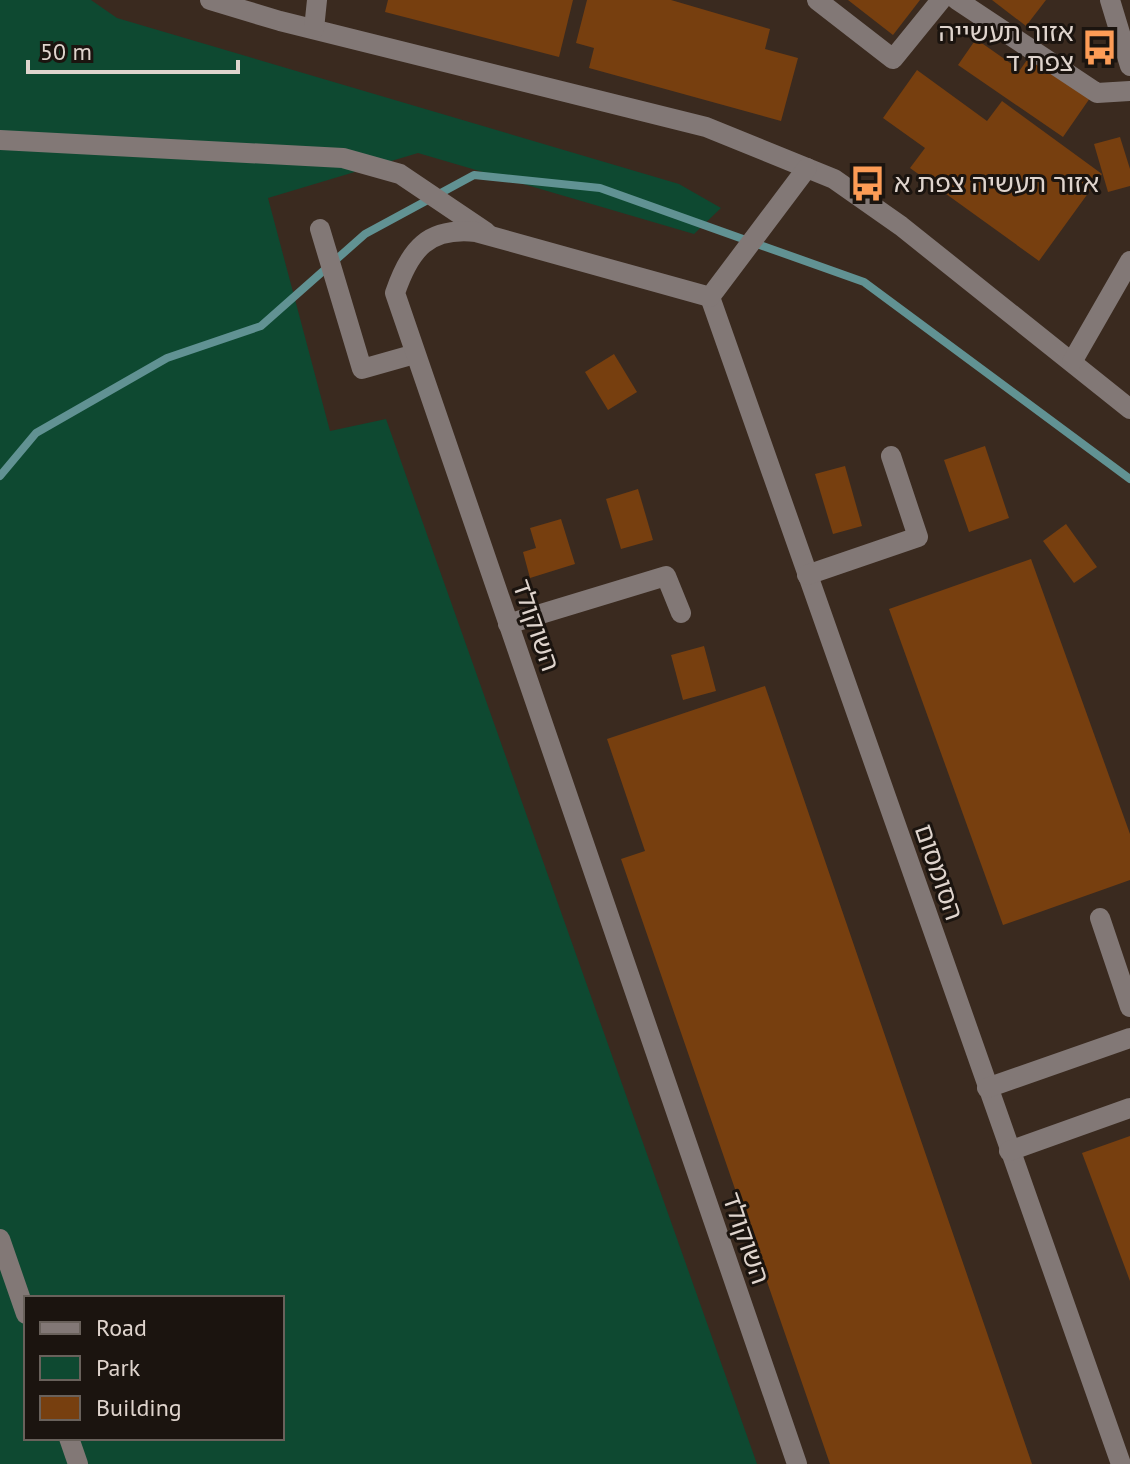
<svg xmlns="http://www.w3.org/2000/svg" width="1130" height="1464" font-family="'PT Sans','Noto Sans Hebrew',sans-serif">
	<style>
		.green { fill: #0e4931; fill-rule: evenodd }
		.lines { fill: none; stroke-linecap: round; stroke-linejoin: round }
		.stream { stroke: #619293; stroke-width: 8 }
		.building { fill: #773f0f }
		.minor { stroke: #827876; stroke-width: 20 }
		.labels { text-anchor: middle; stroke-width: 6; stroke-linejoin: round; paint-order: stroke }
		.poi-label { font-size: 26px; fill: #dfd4cd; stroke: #1b140f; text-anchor: end }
		.street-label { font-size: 26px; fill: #dfd4cd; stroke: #1b140f }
	</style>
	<rect width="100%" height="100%" fill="#3a2a1f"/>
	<!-- green -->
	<path class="green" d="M 0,0 L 91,0 L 117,18 L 679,184 L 721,208 L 694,234 L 418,153 L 268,198 L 330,431 L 386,419 L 757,1464 L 0,1464 ZM 26,1298 L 282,1298 L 282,1438 L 26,1438 Z"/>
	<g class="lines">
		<!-- stream -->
		<path class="stream" d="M 0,476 L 36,433 L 167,358 L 261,326 L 365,234 L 474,175 L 600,188 L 864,282 L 1130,479"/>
	</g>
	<!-- building -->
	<g class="building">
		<path d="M 388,0 L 573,0 L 559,57 L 385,12 Z"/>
		<path d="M 587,0 L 671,0 L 770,29 L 765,49 L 798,58 L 781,121 L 589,68 L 594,48 L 576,43 Z"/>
		<path d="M 848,0 L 920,0 L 893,35 Z"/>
		<path d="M 992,0 L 1046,0 L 1026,26 Z"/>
		<path d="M 976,39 L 1020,70 L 1029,57 L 1090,98 L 1063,137 L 958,65 Z"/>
		<path d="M 917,70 L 987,121 L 1002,101 L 1102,174 L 1039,261 L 910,168 L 925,148 L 883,118 Z"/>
		<path d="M 1120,137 L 1130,169 L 1130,186 L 1108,192 L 1094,144 Z"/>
		<path d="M 614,354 L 637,392 L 608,410 L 585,372 Z"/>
		<path d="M 985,446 L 1009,518 L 969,532 L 944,460 Z"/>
		<path d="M 845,466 L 862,526 L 833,534 L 815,474 Z"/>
		<path d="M 638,489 L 653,540 L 621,549 L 606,499 Z"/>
		<path d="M 561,519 L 575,564 L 530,578 L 523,552 L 536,548 L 530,528 Z"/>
		<path d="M 1066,524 L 1097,567 L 1074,583 L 1043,541 Z"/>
		<path d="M 1031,559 L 1130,834 L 1130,880 L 1003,925 L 889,609 Z"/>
		<path d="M 704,646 L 716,691 L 683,700 L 671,655 Z"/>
		<path d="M 765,686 L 1032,1464 L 830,1464 L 621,859 L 645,851 L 607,739 Z"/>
		<path d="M 1130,1136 L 1130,1281 L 1082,1153 Z"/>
	</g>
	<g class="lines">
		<!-- minor -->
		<g class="minor">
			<path d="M 210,0 L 280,21 L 706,127 L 834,179 L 901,226 L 1130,409"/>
			<path d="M 817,0 L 893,59 L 941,0"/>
			<path d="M 957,0 L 1097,93 L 1130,91"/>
			<path d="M 1110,0 L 1130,66"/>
			<path d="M 314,29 L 317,0"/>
			<path d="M 0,140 L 343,158 L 400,174 L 486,232"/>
			<path d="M 320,229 L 362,369 L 415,354"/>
			<path d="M 710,297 L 1121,1464"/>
			<path d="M 1072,362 L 1130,261"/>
			<path d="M 807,575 L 918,537 L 891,456"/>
			<path d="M 508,624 L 666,576 L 681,613"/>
			<path d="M 1100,918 L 1130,1007"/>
			<path d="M 987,1088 L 1130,1038"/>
			<path d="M 1009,1151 L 1130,1108"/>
			<path d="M 0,1239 L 26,1314"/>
			<path d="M 69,1438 L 78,1464"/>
			<path d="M 797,1464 L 395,293 C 410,249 428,227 476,232 L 710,297 L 807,168"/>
		</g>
	</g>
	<!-- icons -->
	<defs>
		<symbol id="bus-bare" viewBox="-9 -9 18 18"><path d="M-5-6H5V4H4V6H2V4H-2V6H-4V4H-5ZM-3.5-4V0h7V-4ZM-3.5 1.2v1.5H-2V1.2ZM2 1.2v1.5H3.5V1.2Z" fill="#fd9c56" stroke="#1b140f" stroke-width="2.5" paint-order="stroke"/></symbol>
	</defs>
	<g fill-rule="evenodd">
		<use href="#bus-bare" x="1074" y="22" width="51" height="51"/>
		<use href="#bus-bare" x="842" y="158" width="51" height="51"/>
	</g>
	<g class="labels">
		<!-- poi labels -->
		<g class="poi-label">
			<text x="1074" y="41">אזור תעשייה<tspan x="1074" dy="30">צפת ד</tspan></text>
			<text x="894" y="192" text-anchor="start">אזור תעשיה צפת א</text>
		</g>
		<!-- street labels -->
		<g class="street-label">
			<text transform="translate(536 625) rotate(71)" y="9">השוקולד</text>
			<text transform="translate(939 872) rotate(71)" y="9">הסומסום</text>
			<text transform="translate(746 1238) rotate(71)" y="9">השוקולד</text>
		</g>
	</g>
	<!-- legend -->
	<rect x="24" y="1296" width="260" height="144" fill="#1b140f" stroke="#69615b" stroke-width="2"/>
	<rect x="40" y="1322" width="40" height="12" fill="#827876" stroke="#69615b" stroke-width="2"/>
	<text x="96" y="1336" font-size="24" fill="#dfd4cd">Road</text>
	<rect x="40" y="1356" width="40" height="24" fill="#0e4931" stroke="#69615b" stroke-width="2"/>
	<text x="96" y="1376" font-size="24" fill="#dfd4cd">Park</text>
	<rect x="40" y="1396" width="40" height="24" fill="#773f0f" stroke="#69615b" stroke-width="2"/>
	<text x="96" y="1416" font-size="24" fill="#dfd4cd">Building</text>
	<!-- scale -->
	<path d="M28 60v12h210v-12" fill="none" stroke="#dfd4cd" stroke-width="4"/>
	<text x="40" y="60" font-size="24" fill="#dfd4cd" stroke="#1b140f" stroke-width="6" paint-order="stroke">50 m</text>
</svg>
